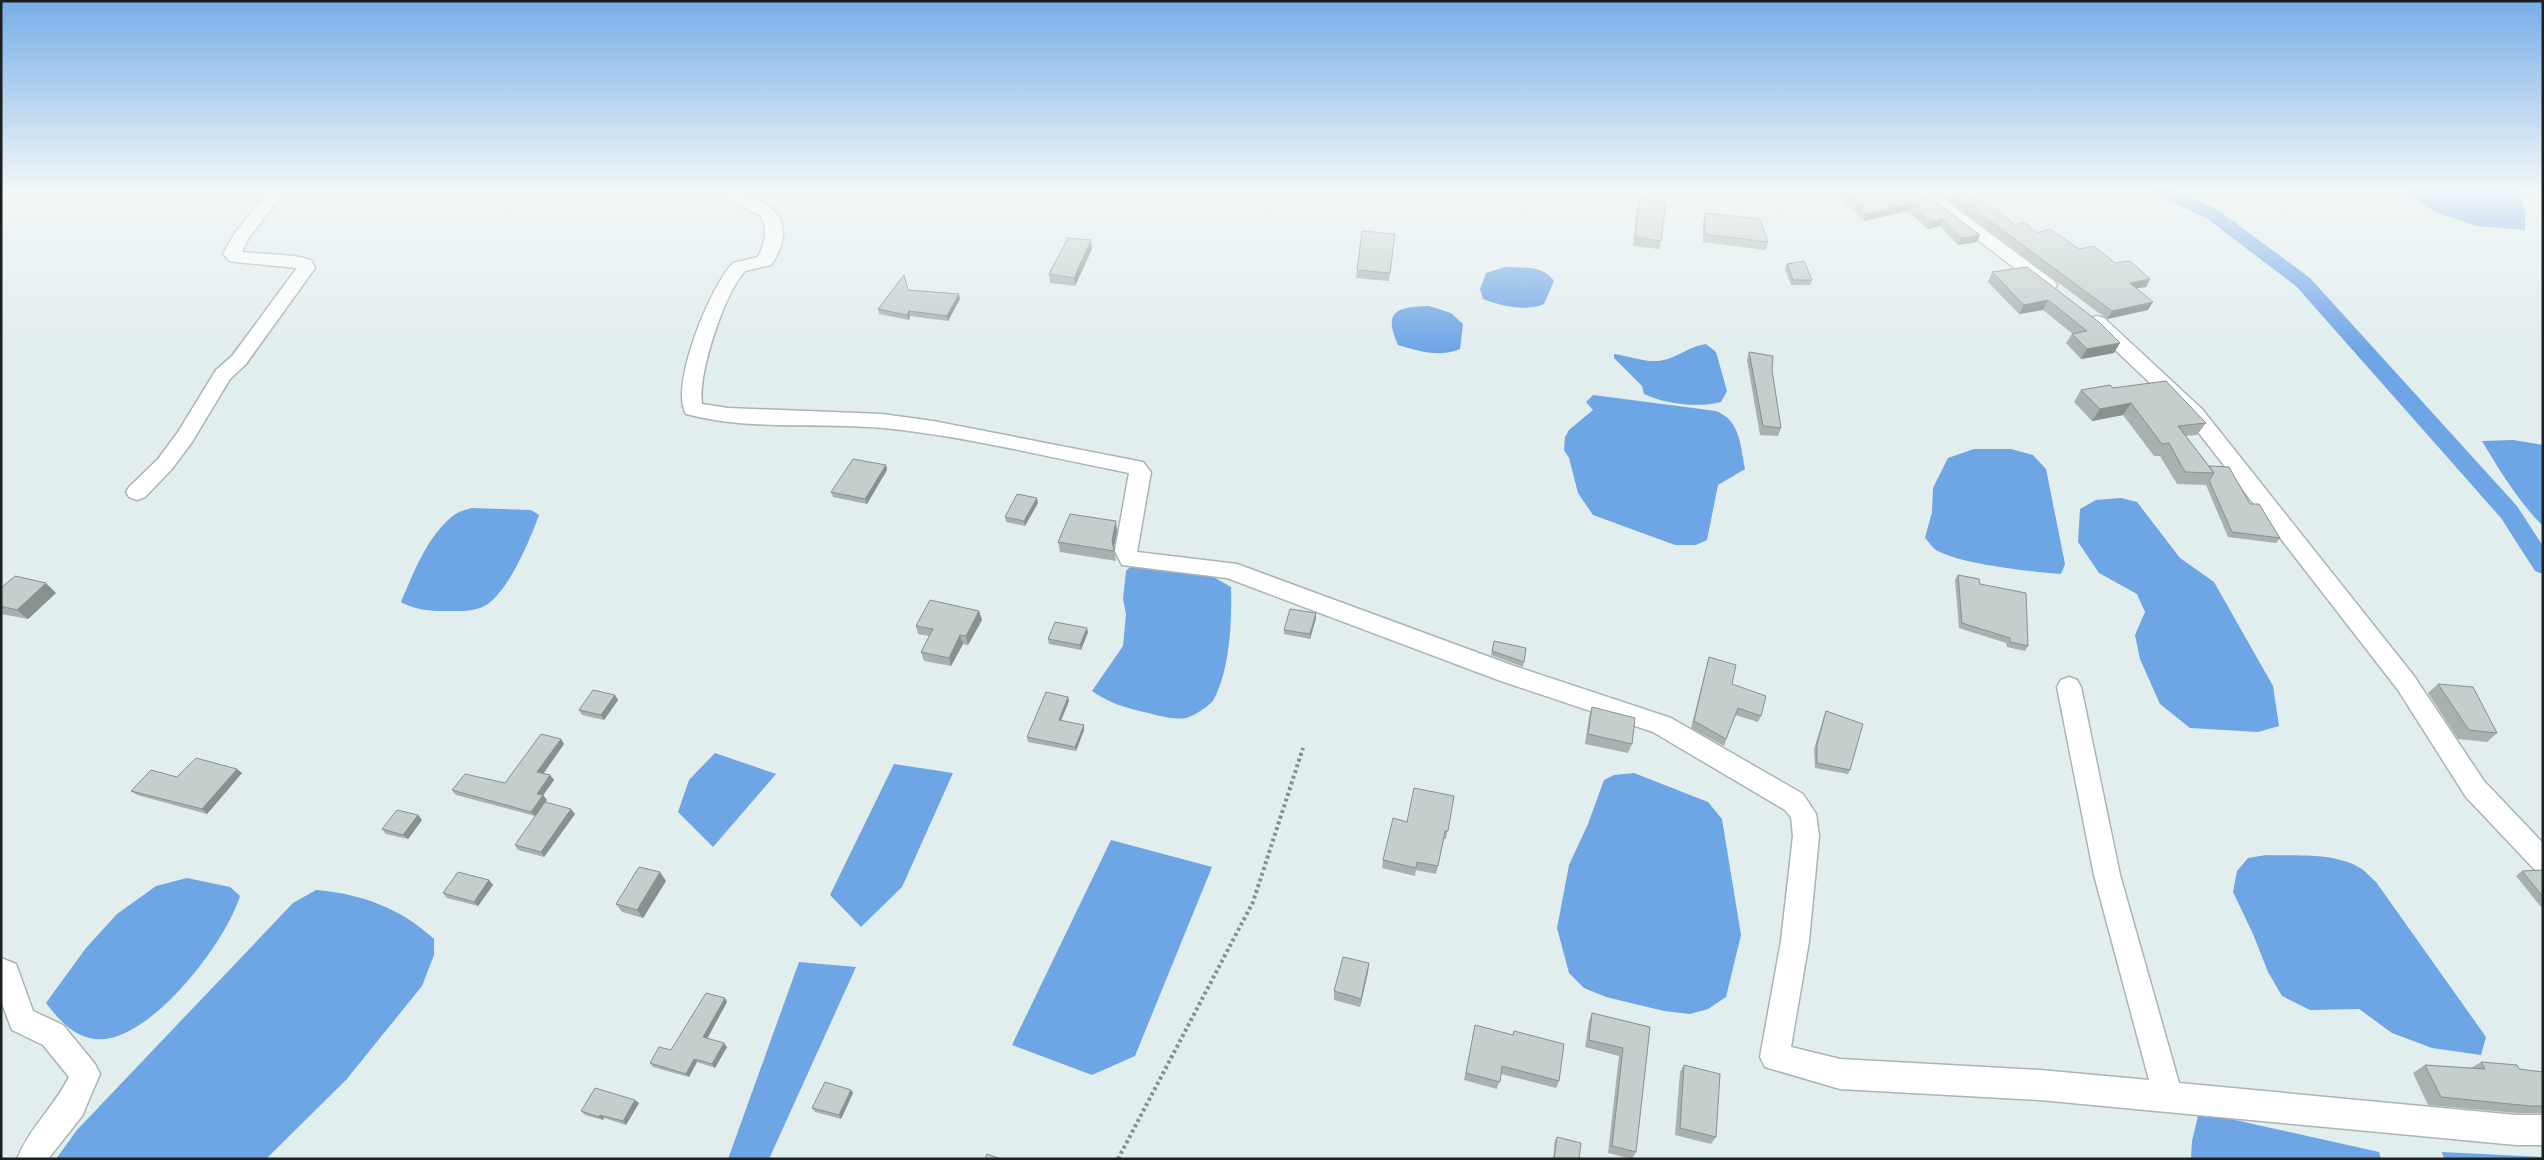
<svg xmlns="http://www.w3.org/2000/svg" width="2544" height="1160" font-family="Montserrat,sans-serif">
	<style>
		.water { fill: #6da5e5 }
		.lines { fill: none; stroke-linecap: round; stroke-linejoin: round }
		.canal { fill: #6da5e5; fill-rule: evenodd }
		.street-casing { stroke: #aab4b6; stroke-width: 3 }
		.path { stroke: #868e8f; stroke-width: 4; stroke-dasharray: 3 3; stroke-linecap: butt }
		.street { fill: #fff; fill-rule: evenodd }
		.wall { fill: #a8b1b0 }
		.shaded-wall { fill: #889090 }
		.building { fill: #c3cecd; stroke: #889090 }
	</style>
	<rect width="100%" height="100%" fill="#e2edee"/>
	<!-- water -->
	<g class="water">
		<path d="M 2401,189 L 2519,189 L 2525,212 L 2525,230 L 2477,226 L 2438,213 Z"/>
		<path d="M 1505,267 C 1523,268 1543,265 1554,281 L 1544,304 C 1526,312 1501,306 1483,299 L 1480,289 L 1486,273 Z"/>
		<path d="M 1429,306 L 1451,313 L 1463,324 L 1460,349 C 1439,358 1419,351 1398,345 C 1383,311 1396,307 1429,306 Z"/>
		<path d="M 1706,344 L 1716,352 L 1727,391 L 1721,402 C 1698,408 1665,404 1644,394 L 1642,386 L 1614,358 L 1614,354 C 1628,356 1644,362 1658,361 C 1677,359 1686,347 1706,344 Z"/>
		<path d="M 1593,395 L 1716,411 C 1741,421 1740,446 1745,469 L 1718,485 L 1707,540 L 1696,545 L 1675,545 L 1593,515 L 1578,493 L 1569,458 L 1564,450 L 1565,437 L 1569,430 L 1593,410 L 1586,402 Z"/>
		<path d="M 2513,440 L 2543,445 L 2543,526 C 2518,501 2500,471 2482,441 Z"/>
		<path d="M 1974,449 L 2011,449 L 2033,455 L 2046,469 L 2065,564 L 2061,574 C 2033,572 1959,564 1936,550 C 1932,547 1929,542 1925,538 L 1932,512 L 1933,488 L 1948,458 Z"/>
		<path d="M 2121,498 L 2137,502 L 2180,558 L 2214,582 L 2273,686 L 2279,726 L 2258,732 L 2190,728 L 2160,704 L 2140,659 L 2135,635 L 2145,612 L 2137,594 L 2099,573 L 2078,542 L 2080,509 L 2096,500 Z"/>
		<path d="M 472,508 L 531,510 L 539,515 C 530,540 506,599 480,608 C 469,612 457,611 445,611 C 429,611 415,610 401,602 C 414,572 427,536 454,515 C 459,511 466,510 472,508 Z"/>
		<path d="M 1145,566 L 1210,575 L 1231,587 C 1232,621 1230,669 1214,699 C 1211,705 1195,715 1189,717 C 1177,721 1160,716 1148,713 C 1124,707 1113,705 1092,691 L 1123,646 L 1126,614 L 1123,599 L 1126,571 L 1130,567 Z"/>
		<path d="M 715,753 L 776,774 L 713,847 L 678,812 L 689,780 Z"/>
		<path d="M 894,764 L 953,773 L 902,887 L 861,927 L 830,895 Z"/>
		<path d="M 1634,773 L 1708,802 L 1722,819 L 1741,935 L 1726,997 L 1708,1009 L 1690,1014 L 1664,1011 L 1606,997 L 1584,988 L 1569,973 L 1557,928 L 1569,865 L 1588,824 L 1604,780 L 1614,775 Z"/>
		<path d="M 1111,840 L 1212,867 L 1135,1056 L 1092,1075 L 1012,1045 Z"/>
		<path d="M 2266,855 C 2296,856 2336,852 2362,869 C 2367,873 2371,878 2376,882 L 2486,1037 L 2481,1055 L 2432,1048 L 2392,1033 L 2359,1009 L 2310,1010 L 2282,996 L 2268,972 L 2253,934 L 2233,892 L 2237,871 L 2248,858 Z"/>
		<path d="M 187,878 L 230,887 L 240,896 C 226,942 148,1046 94,1039 C 73,1036 58,1019 46,1003 L 86,948 L 117,914 L 156,886 Z"/>
		<path d="M 316,890 C 362,894 400,908 434,939 L 434,955 L 422,986 L 346,1080 L 266,1159 L 56,1159 L 77,1130 L 293,903 Z"/>
		<path d="M 799,962 L 856,967 L 769,1159 L 728,1159 Z"/>
		<path d="M 2199,1112 L 2379,1152 L 2381,1159 L 2191,1159 L 2192,1141 Z"/>
		<path d="M 2442,1152 L 2543,1157 L 2543,1159 L 2444,1159 Z"/>
	</g>
	<g class="lines">
		<!-- canal -->
		<path class="canal" d="M 2149,189 L 2173,189 L 2218,210 L 2310,278 L 2517,506 L 2543,546 L 2543,574 L 2535,571 L 2501,518 L 2296,286 L 2206,218 L 2152,193 Z"/>
		<defs>
			<g id="street">
				<path d="M 270,189 L 287,189 L 248,239 L 242,252 L 295,256 L 311,260 L 315,268 L 246,364 L 230,379 L 192,442 L 172,469 L 145,497 L 137,500 L 129,497 L 126,492 L 129,487 L 158,459 L 178,432 L 216,370 L 232,356 L 297,268 L 236,262 L 230,261 L 223,254 L 234,234 Z"/>
				<path d="M 720,189 C 738,189 736,192 752,198 C 786,211 792,234 771,265 L 745,271 C 724,294 698,373 702,404 L 728,408 L 882,414 L 933,421 L 1143,462 L 1151,472 L 1137,552 L 1237,564 L 1514,666 L 1671,718 L 1803,794 L 1816,814 L 1819,836 L 1809,941 L 1791,1047 L 1840,1059 L 2040,1070 L 2149,1080 L 2094,875 L 2057,687 L 2061,680 L 2069,677 L 2077,680 L 2081,687 L 2120,875 L 2179,1083 L 2516,1115 L 2543,1115 L 2543,1145 L 2516,1145 L 2040,1100 L 1840,1089 L 1765,1067 L 1760,1057 L 1781,941 L 1793,836 L 1791,817 L 1785,810 L 1653,732 L 1498,680 L 1227,578 L 1122,565 L 1115,551 L 1129,473 C 1048,457 965,436 883,428 C 818,422 749,431 686,414 C 669,386 711,285 733,263 L 758,257 C 765,243 769,229 760,215 L 733,203 Z"/>
				<path d="M 1911,189 L 1930,189 L 2054,281 L 2057,285 L 2054,289 L 2042,289 Z"/>
				<path d="M 2097,316 L 2104,318 L 2202,409 L 2414,676 L 2484,781 L 2543,843 L 2543,873 L 2534,869 L 2466,797 L 2398,690 L 2188,419 L 2090,326 L 2088,322 L 2090,318 Z"/>
				<path d="M 1,958 L 16,964 L 33,1011 L 63,1025 L 95,1064 L 100,1074 L 82,1116 L 48,1159 L 17,1159 C 30,1127 54,1107 69,1077 L 43,1045 L 12,1030 L 1,1001 Z"/>
			</g>
		</defs>
		<!-- street casing -->
		<use href="#street" class="street-casing"/>
		<!-- path -->
		<path class="path" d="M 1118,1159 L 1253,902 L 1303,748"/>
		<!-- street -->
		<use href="#street" class="street"/>
	</g>
	<!-- wall -->
	<g class="wall">
		<path d="M 1838,189 L 1918,189 L 1929,199 L 1980,235 L 1977,242 L 1958,245 L 1940,226 L 1928,229 L 1908,211 L 1864,221 L 1839,196 Z"/>
		<path d="M 2234,189 L 2284,189 L 2281,194 L 2242,197 Z"/>
		<path d="M 1952,193 L 1978,203 L 2015,225 L 2115,263 L 2150,279 L 2146,287 L 2137,288 L 2148,310 L 2107,319 L 1949,201 Z"/>
		<path d="M 1639,199 L 1661,241 L 1659,249 L 1633,246 L 1637,208 Z"/>
		<path d="M 1705,213 L 1768,242 L 1766,250 L 1703,242 L 1703,221 Z"/>
		<path d="M 1395,234 L 1389,281 L 1356,278 L 1357,270 Z"/>
		<path d="M 1092,249 L 1075,286 L 1050,283 L 1049,274 Z"/>
		<path d="M 1787,264 L 1812,280 L 1810,285 L 1791,285 L 1785,269 Z"/>
		<path d="M 2027,267 L 2114,353 L 2081,359 L 2066,343 L 2072,334 L 2073,334 L 2043,310 L 2019,314 L 1988,282 L 1992,272 Z"/>
		<path d="M 908,290 L 960,299 L 948,321 L 910,316 L 909,320 L 879,314 L 878,309 Z"/>
		<path d="M 1749,352 L 1772,370 L 1781,428 L 1778,436 L 1760,435 L 1747,360 Z"/>
		<path d="M 2113,388 L 2206,423 L 2197,435 L 2186,436 L 2209,466 L 2250,504 L 2280,538 L 2276,543 L 2228,537 L 2206,485 L 2177,484 L 2160,456 L 2154,456 L 2123,415 L 2092,421 L 2074,402 L 2081,390 Z"/>
		<path d="M 886,465 L 887,470 L 867,504 L 833,497 L 831,492 Z"/>
		<path d="M 1038,503 L 1025,526 L 1006,522 L 1005,517 Z"/>
		<path d="M 1117,531 L 1114,548 L 1116,561 L 1060,552 L 1058,542 Z"/>
		<path d="M 1958,575 L 1980,584 L 2028,646 L 2025,651 L 2007,647 L 2006,643 L 1959,628 L 1955,580 Z"/>
		<path d="M 1,588 L 56,593 L 28,619 L 1,614 Z"/>
		<path d="M 979,611 L 982,620 L 968,645 L 963,644 L 951,666 L 924,661 L 921,652 L 929,636 L 918,634 L 916,626 Z"/>
		<path d="M 1316,618 L 1310,639 L 1284,634 L 1284,630 Z"/>
		<path d="M 1088,632 L 1081,650 L 1049,644 L 1048,639 Z"/>
		<path d="M 1494,641 L 1526,648 L 1523,667 L 1491,655 Z"/>
		<path d="M 1709,657 L 1732,684 L 1761,716 L 1758,722 L 1735,715 L 1724,746 L 1691,728 L 1707,664 Z"/>
		<path d="M 2438,684 L 2497,733 L 2487,742 L 2458,739 L 2428,693 Z"/>
		<path d="M 615,695 L 618,700 L 604,720 L 582,715 L 579,710 Z"/>
		<path d="M 1069,701 L 1061,721 L 1084,730 L 1076,751 L 1028,742 L 1027,737 Z"/>
		<path d="M 1592,707 L 1632,744 L 1628,753 L 1585,744 L 1589,717 Z"/>
		<path d="M 1826,711 L 1850,770 L 1848,774 L 1815,768 L 1814,749 L 1824,716 Z"/>
		<path d="M 561,739 L 564,744 L 543,774 L 550,775 L 554,780 L 543,795 L 547,800 L 535,816 L 456,795 L 452,790 L 505,783 Z"/>
		<path d="M 242,773 L 207,814 L 137,795 L 131,791 L 177,777 Z"/>
		<path d="M 1454,796 L 1446,839 L 1444,839 L 1436,874 L 1416,870 L 1415,876 L 1382,868 L 1383,860 L 1407,822 Z"/>
		<path d="M 575,814 L 544,857 L 518,850 L 515,845 Z"/>
		<path d="M 418,815 L 422,820 L 408,839 L 386,834 L 382,829 Z"/>
		<path d="M 2543,870 L 2543,907 L 2541,907 L 2516,876 L 2522,871 Z"/>
		<path d="M 489,880 L 493,885 L 478,906 L 447,898 L 443,893 Z"/>
		<path d="M 666,881 L 643,918 L 622,912 L 616,904 Z"/>
		<path d="M 1369,963 L 1368,972 L 1360,1007 L 1334,1000 L 1334,991 Z"/>
		<path d="M 725,998 L 727,1002 L 707,1038 L 727,1047 L 715,1068 L 697,1062 L 689,1077 L 653,1067 L 650,1063 L 671,1050 Z"/>
		<path d="M 1592,1013 L 1650,1027 L 1636,1152 L 1632,1159 L 1608,1153 L 1619,1056 L 1585,1047 L 1589,1021 Z"/>
		<path d="M 1475,1025 L 1512,1035 L 1514,1031 L 1559,1081 L 1556,1088 L 1501,1074 L 1497,1089 L 1464,1080 Z"/>
		<path d="M 2481,1062 L 2519,1069 L 2543,1072 L 2543,1113 L 2516,1113 L 2428,1105 L 2413,1073 L 2425,1065 L 2471,1068 Z"/>
		<path d="M 1684,1065 L 1716,1137 L 1711,1144 L 1675,1135 L 1680,1072 Z"/>
		<path d="M 851,1090 L 853,1093 L 841,1119 L 815,1112 L 812,1108 Z"/>
		<path d="M 639,1103 L 626,1125 L 604,1118 L 603,1120 L 585,1115 L 581,1111 Z"/>
		<path d="M 1557,1137 L 1579,1159 L 1553,1159 L 1555,1140 Z"/>
	</g>
	<!-- shaded-wall -->
	<g class="shaded-wall">
		<path d="M 1911,204 L 1908,211 L 1864,221 L 1866,214 Z"/>
		<path d="M 1943,219 L 1940,226 L 1928,229 L 1931,222 Z"/>
		<path d="M 1980,235 L 1977,242 L 1958,245 L 1961,238 Z"/>
		<path d="M 1091,240 L 1092,249 L 1075,286 L 1074,278 Z"/>
		<path d="M 2150,279 L 2146,287 L 2126,290 L 2130,283 Z"/>
		<path d="M 959,294 L 960,299 L 948,321 L 947,316 Z"/>
		<path d="M 2048,300 L 2043,310 L 2019,314 L 2024,305 Z"/>
		<path d="M 2153,302 L 2148,310 L 2107,319 L 2112,311 Z"/>
		<path d="M 909,311 L 910,316 L 909,320 L 907,315 Z"/>
		<path d="M 2120,343 L 2114,353 L 2081,359 L 2087,349 Z"/>
		<path d="M 2131,403 L 2123,415 L 2092,421 L 2100,409 Z"/>
		<path d="M 886,465 L 887,470 L 867,504 L 865,499 Z"/>
		<path d="M 1037,498 L 1038,503 L 1025,526 L 1024,521 Z"/>
		<path d="M 1116,521 L 1117,531 L 1113,551 L 1112,541 Z"/>
		<path d="M 46,583 L 56,593 L 28,619 L 17,610 Z"/>
		<path d="M 979,611 L 982,620 L 968,645 L 966,636 Z"/>
		<path d="M 1316,613 L 1316,618 L 1310,639 L 1310,634 Z"/>
		<path d="M 1087,628 L 1088,632 L 1081,650 L 1080,645 Z"/>
		<path d="M 960,635 L 963,644 L 951,666 L 949,658 Z"/>
		<path d="M 615,695 L 618,700 L 604,720 L 601,715 Z"/>
		<path d="M 1068,697 L 1069,701 L 1059,725 L 1059,720 Z"/>
		<path d="M 1084,725 L 1084,730 L 1076,751 L 1075,747 Z"/>
		<path d="M 561,739 L 564,744 L 541,777 L 537,772 Z"/>
		<path d="M 237,769 L 242,773 L 207,814 L 202,809 Z"/>
		<path d="M 550,775 L 554,780 L 541,798 L 537,794 Z"/>
		<path d="M 543,795 L 547,800 L 535,816 L 531,812 Z"/>
		<path d="M 571,809 L 575,814 L 544,857 L 541,852 Z"/>
		<path d="M 418,815 L 422,820 L 408,839 L 403,835 Z"/>
		<path d="M 660,872 L 666,881 L 643,918 L 637,910 Z"/>
		<path d="M 489,880 L 493,885 L 478,906 L 474,902 Z"/>
		<path d="M 1369,963 L 1368,972 L 1360,1007 L 1361,999 Z"/>
		<path d="M 725,998 L 727,1002 L 706,1041 L 703,1037 Z"/>
		<path d="M 724,1043 L 727,1047 L 715,1068 L 712,1064 Z"/>
		<path d="M 694,1059 L 697,1062 L 689,1077 L 686,1074 Z"/>
		<path d="M 851,1090 L 853,1093 L 841,1119 L 839,1115 Z"/>
		<path d="M 635,1100 L 639,1103 L 626,1125 L 623,1121 Z"/>
		<path d="M 600,1115 L 604,1118 L 603,1120 L 599,1117 Z"/>
	</g>
	<!-- building -->
	<g class="building">
		<path d="M 1841,189 L 1918,189 L 1929,199 L 1932,199 L 1980,235 L 1961,238 L 1943,219 L 1931,222 L 1911,204 L 1866,214 Z"/>
		<path d="M 1963,191 L 1978,203 L 1986,201 L 2015,225 L 2024,222 L 2037,233 L 2050,229 L 2079,249 L 2094,246 L 2115,263 L 2130,261 L 2150,279 L 2130,283 L 2153,302 L 2112,311 L 1952,193 Z"/>
		<path d="M 1639,199 L 1666,203 L 1661,241 L 1635,237 Z"/>
		<path d="M 1705,213 L 1760,219 L 1768,242 L 1705,234 Z"/>
		<path d="M 1362,231 L 1395,234 L 1390,273 L 1357,270 Z"/>
		<path d="M 1068,238 L 1091,240 L 1074,278 L 1049,274 Z"/>
		<path d="M 1804,261 L 1812,280 L 1793,280 L 1787,264 Z"/>
		<path d="M 2027,267 L 2099,322 L 2120,343 L 2087,349 L 2072,334 L 2087,331 L 2048,300 L 2024,305 L 1992,272 Z"/>
		<path d="M 904,275 L 908,290 L 959,294 L 947,316 L 909,311 L 907,315 L 878,309 Z"/>
		<path d="M 1749,352 L 1773,356 L 1772,370 L 1781,428 L 1763,426 Z"/>
		<path d="M 2166,381 L 2206,423 L 2178,426 L 2214,473 L 2185,472 L 2169,443 L 2162,444 L 2131,403 L 2100,409 L 2081,390 L 2110,385 L 2113,388 Z"/>
		<path d="M 853,459 L 886,465 L 865,499 L 831,492 Z"/>
		<path d="M 2209,466 L 2229,467 L 2250,504 L 2259,504 L 2280,538 L 2232,532 L 2209,480 L 2214,473 Z"/>
		<path d="M 1017,494 L 1037,498 L 1024,521 L 1005,517 Z"/>
		<path d="M 1070,514 L 1116,521 L 1112,541 L 1114,551 L 1058,542 Z"/>
		<path d="M 1958,575 L 1979,579 L 1980,584 L 2026,593 L 2028,646 L 2010,642 L 2010,638 L 1962,623 Z"/>
		<path d="M 15,576 L 46,583 L 17,610 L 1,606 L 1,588 Z"/>
		<path d="M 930,600 L 979,611 L 966,636 L 960,635 L 949,658 L 921,652 L 933,629 L 916,626 Z"/>
		<path d="M 1290,609 L 1316,613 L 1310,634 L 1284,630 Z"/>
		<path d="M 1055,622 L 1087,628 L 1080,645 L 1048,639 Z"/>
		<path d="M 1494,641 L 1526,648 L 1524,662 L 1492,651 Z"/>
		<path d="M 1709,657 L 1736,665 L 1732,684 L 1766,696 L 1761,716 L 1738,708 L 1726,739 L 1694,721 Z"/>
		<path d="M 2438,684 L 2473,687 L 2497,733 L 2469,730 Z"/>
		<path d="M 593,690 L 615,695 L 601,715 L 579,710 Z"/>
		<path d="M 1046,692 L 1068,697 L 1059,720 L 1084,725 L 1075,747 L 1027,737 Z"/>
		<path d="M 1592,707 L 1635,718 L 1632,744 L 1588,734 Z"/>
		<path d="M 1826,711 L 1863,724 L 1850,770 L 1817,763 L 1817,745 Z"/>
		<path d="M 541,734 L 561,739 L 537,772 L 550,775 L 537,794 L 543,795 L 531,812 L 452,790 L 465,774 L 505,783 Z"/>
		<path d="M 196,758 L 237,769 L 202,809 L 131,791 L 151,770 L 177,777 Z"/>
		<path d="M 1414,788 L 1454,796 L 1448,831 L 1445,831 L 1438,866 L 1417,862 L 1416,868 L 1383,860 L 1393,818 L 1407,822 Z"/>
		<path d="M 545,802 L 571,809 L 541,852 L 515,845 Z"/>
		<path d="M 397,810 L 418,815 L 403,835 L 382,829 Z"/>
		<path d="M 639,867 L 660,872 L 637,910 L 616,904 Z"/>
		<path d="M 2543,870 L 2543,897 L 2522,871 Z"/>
		<path d="M 458,872 L 489,880 L 474,902 L 443,893 Z"/>
		<path d="M 1343,957 L 1369,963 L 1361,999 L 1334,991 Z"/>
		<path d="M 706,993 L 725,998 L 703,1037 L 724,1043 L 712,1064 L 694,1059 L 686,1074 L 650,1063 L 659,1047 L 671,1050 Z"/>
		<path d="M 1592,1013 L 1650,1027 L 1636,1152 L 1612,1146 L 1623,1048 L 1589,1040 Z"/>
		<path d="M 1475,1025 L 1513,1035 L 1514,1031 L 1564,1044 L 1559,1081 L 1502,1066 L 1500,1082 L 1466,1073 Z"/>
		<path d="M 2481,1062 L 2517,1065 L 2519,1069 L 2543,1072 L 2543,1106 L 2530,1106 L 2441,1097 L 2425,1065 L 2485,1069 Z"/>
		<path d="M 1684,1065 L 1720,1074 L 1716,1137 L 1680,1128 Z"/>
		<path d="M 825,1082 L 851,1090 L 839,1115 L 812,1108 Z"/>
		<path d="M 595,1088 L 635,1100 L 623,1121 L 600,1115 L 599,1117 L 581,1111 Z"/>
		<path d="M 1557,1137 L 1581,1143 L 1579,1159 L 1554,1159 Z"/>
		<path d="M 987,1154 L 1001,1159 L 985,1159 Z"/>
	</g>
	<!-- sky -->
	<linearGradient id="sky" x2="0" y2="1"><stop stop-color="#77aee7"/><stop offset="0.54" stop-color="#f2f7f7"/><stop offset="1" stop-color="#f2f7f7" stop-opacity="0"/></linearGradient>
	<rect width="2544" height="351" fill="url(#sky)"/>
	<!-- border -->
	<rect width="2544" height="1160" fill="none" stroke="#1b1f20" stroke-width="5"/>
</svg>
